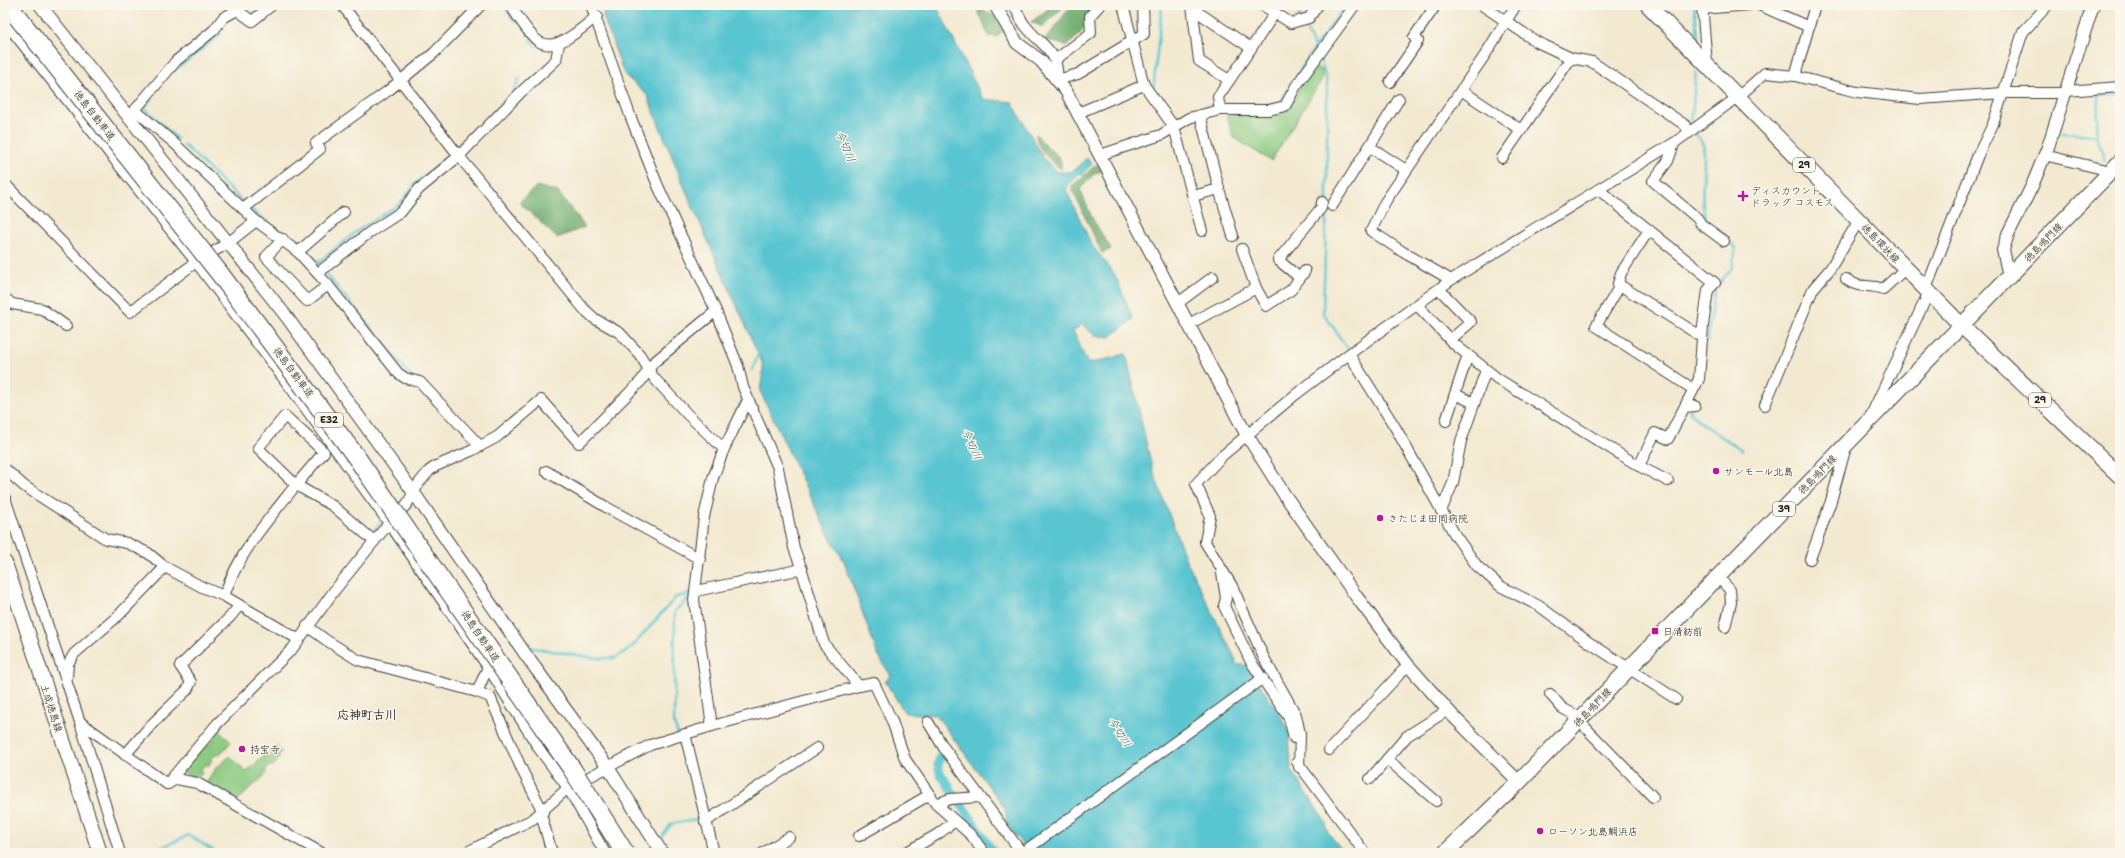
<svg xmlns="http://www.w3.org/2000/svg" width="2125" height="858" font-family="'Shantell Sans','Klee One',sans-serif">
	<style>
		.green { fill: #8ac980; stroke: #53724e }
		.forest { fill: #6fad6e; stroke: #466445 }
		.water { fill: #59c5d1; stroke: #3a7076 }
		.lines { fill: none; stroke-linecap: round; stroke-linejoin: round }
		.stream { stroke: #59c5d1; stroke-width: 2.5 }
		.canal { stroke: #59c5d1; stroke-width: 9 }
		.minor-casing { stroke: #3c3b37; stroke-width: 12 }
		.tertiary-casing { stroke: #3c3b37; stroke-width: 14 }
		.secondary-casing { stroke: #3c3b37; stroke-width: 16 }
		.primary-casing { stroke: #3c3b37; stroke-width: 17 }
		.minor { stroke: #fff; stroke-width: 10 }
		.tertiary { stroke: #fff; stroke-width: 12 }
		.secondary { stroke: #fff; stroke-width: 14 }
		.primary { stroke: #fff; stroke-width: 15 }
		.motorway-bridge-casing { stroke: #3c3b37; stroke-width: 20; stroke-linecap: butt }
		.motorway-bridge { stroke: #fff; stroke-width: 18 }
		.poi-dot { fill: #b5179e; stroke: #fbf7ec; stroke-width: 1.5 }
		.labels { text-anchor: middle; stroke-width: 3; stroke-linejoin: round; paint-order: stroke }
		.shield { fill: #fbf7ec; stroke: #5f5e5a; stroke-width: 1 }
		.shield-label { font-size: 9px; font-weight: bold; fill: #1c1c1c }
		.street-label { font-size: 10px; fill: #1c1c1c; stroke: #fbf7ec }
		.poi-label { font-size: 10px; fill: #1c1c1c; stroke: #fbf7ec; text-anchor: start }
		.water-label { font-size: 11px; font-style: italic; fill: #346064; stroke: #fbf7ec }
		.quarter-label { font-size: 12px; font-weight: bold; fill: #1c1c1c; stroke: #fbf7ec }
	</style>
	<rect width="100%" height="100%" fill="#fbf7ec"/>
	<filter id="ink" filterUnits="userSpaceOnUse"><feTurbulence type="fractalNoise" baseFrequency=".025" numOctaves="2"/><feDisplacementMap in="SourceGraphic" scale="8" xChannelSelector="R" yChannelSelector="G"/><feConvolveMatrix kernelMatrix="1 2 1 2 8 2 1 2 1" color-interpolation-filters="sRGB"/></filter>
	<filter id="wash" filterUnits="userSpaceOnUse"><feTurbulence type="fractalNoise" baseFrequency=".012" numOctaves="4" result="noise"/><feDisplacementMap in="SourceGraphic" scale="16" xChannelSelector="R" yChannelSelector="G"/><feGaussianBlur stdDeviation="0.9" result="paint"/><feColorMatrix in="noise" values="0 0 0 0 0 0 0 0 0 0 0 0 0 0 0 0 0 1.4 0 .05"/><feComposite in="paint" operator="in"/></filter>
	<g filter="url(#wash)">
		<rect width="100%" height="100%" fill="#f3e9d0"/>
		<!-- green -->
		<g class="green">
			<path d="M 1316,67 L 1322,70 L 1322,79 L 1271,161 L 1233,137 L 1227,115 L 1286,110 L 1293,102 L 1301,84 Z"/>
			<path d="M 224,724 L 219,730 L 231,742 L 218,756 L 215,754 L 208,766 L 206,764 L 200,770 L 202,773 L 197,779 L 183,772 L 205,741 L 210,745 L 214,739 L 211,735 Z"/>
			<path d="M 276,746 L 282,752 L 278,755 L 280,758 L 272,767 L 270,765 L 265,771 L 267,773 L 237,801 L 206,784 L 214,770 L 230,756 L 246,772 Z"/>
		</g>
		<!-- forest -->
		<g class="forest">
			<path d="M 1050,5 L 1065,5 L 1043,27 L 1031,22 L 1047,10 Z"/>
			<path d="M 1072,5 L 1111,5 L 1103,9 L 1068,46 L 1045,40 Z"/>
			<path d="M 982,7 L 987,13 L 995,16 L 1003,30 L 997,37 L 989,36 L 977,9 Z"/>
			<path d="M 1036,134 C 1040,139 1044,145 1049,149 C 1057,155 1063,158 1061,169 C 1051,161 1036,148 1036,134 Z"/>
			<path d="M 1097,164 L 1102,171 L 1095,173 L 1080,189 L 1092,218 L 1111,249 L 1102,253 L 1071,187 Z"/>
			<path d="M 537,186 L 558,192 L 585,227 L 557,238 L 519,202 Z"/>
		</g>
		<!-- water -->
		<path class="water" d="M 604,5 L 936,5 L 983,99 L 1012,102 L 1044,159 L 1058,172 L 1072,172 L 1087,158 L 1092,164 L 1082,174 L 1080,173 L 1070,182 L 1066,190 L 1092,245 L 1115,275 L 1133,319 L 1110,337 L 1094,335 L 1082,324 L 1073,331 L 1088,364 L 1126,354 L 1152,468 L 1186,560 L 1236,660 L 1235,664 L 1248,666 L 1283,720 L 1289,732 L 1291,769 L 1326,823 L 1327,831 L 1344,853 L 1029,853 L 1007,824 L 1005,808 L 936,715 L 905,713 L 885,681 L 891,676 L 877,653 L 844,561 L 827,532 L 761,393 C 759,386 764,375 763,365 L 688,196 L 647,95 L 624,74 L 603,16 Z"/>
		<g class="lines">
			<!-- stream -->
			<g class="stream">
				<path d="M 503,5 L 514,20"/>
				<path d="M 1295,5 L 1301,18"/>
				<path d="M 1694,5 L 1699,43"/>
				<path d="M 1303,23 L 1317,53"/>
				<path d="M 530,40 L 535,46"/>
				<path d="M 1320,57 L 1327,82 L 1327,197 L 1323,312 L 1347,348"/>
				<path d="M 173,72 L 221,34"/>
				<path d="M 1296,77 L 1316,46 L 1346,5"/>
				<path d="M 1153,91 L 1162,5"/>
				<path d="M 152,97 L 144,108 L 177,139"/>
				<path d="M 1222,103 L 1269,105 L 1281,101 L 1287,91"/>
				<path d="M 1169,112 L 1176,120 L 1185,113 L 1217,104"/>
				<path d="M 486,121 L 514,91 L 519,79"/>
				<path d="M 1691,126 L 1696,72"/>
				<path d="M 1695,132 C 1697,136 1702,141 1703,145 C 1708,167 1695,207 1710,225"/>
				<path d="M 2063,133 L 2098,135"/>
				<path d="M 1119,141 L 1166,127"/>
				<path d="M 184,145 L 245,204"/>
				<path d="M 458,149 L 469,139"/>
				<path d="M 2105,161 L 2097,137 L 2098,95 L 2120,94"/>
				<path d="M 249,207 L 258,216 L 301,246"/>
				<path d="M 305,249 L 318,263"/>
				<path d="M 321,267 L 318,263 L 357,231 L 398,205 L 415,184 L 454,152"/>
				<path d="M 324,271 L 410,375"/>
				<path d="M 1718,285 L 1732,268 L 1736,248 L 1727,240"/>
				<path d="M 1707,341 L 1715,289"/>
				<path d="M 752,371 L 759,352"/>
				<path d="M 417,386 L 434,404"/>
				<path d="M 1690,409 L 1690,413 L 1704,425 L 1742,450"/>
				<path d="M 734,417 L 742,401"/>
				<path d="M 418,476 C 423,469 428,462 436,458 C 448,452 461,451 471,442"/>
				<path d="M 374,531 L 379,524"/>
				<path d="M 528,647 L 595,658 L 615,658 L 631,648 L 676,597 L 690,594"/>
				<path d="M 678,735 L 674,723 L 675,611 L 690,597"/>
				<path d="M 680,739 L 688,769"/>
				<path d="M 693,789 L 708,849"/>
				<path d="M 659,841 L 671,824 L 700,819"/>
				<path d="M 149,853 L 189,835 L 217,853"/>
				<path d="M 649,853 L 654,846"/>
			</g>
			<!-- canal -->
			<path class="canal" d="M 940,757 L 938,764 L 940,773 L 994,853"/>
		</g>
	</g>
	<g filter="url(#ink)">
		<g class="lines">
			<defs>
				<g id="minor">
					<path d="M 342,5 L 459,156 L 584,309 L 595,319 L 620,333 L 640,355 L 654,378 L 687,414 L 724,449"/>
					<path d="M 510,5 C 517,15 529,35 538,41 C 556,54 583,27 597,16"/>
					<path d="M 1014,5 C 1017,11 1020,18 1024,24 C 1040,46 1060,50 1057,80 L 1078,74 L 1144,34 L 1143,5"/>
					<path d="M 1192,5 L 1199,61 L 1229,80"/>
					<path d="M 1482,5 L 1537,42 L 1571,58 L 1592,62 L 1685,125 L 1689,133"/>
					<path d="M 1702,5 L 1707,64"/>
					<path d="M 1759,5 L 1809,27"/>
					<path d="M 1193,9 L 1251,48"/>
					<path d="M 1702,9 L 1749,5"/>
					<path d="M 1275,13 L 1291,23 L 1309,18 L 1318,5"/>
					<path d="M 5,22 L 196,262 L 293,391 L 389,523 L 488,667 L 540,750 L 568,788 L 605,853"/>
					<path d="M 1055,60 L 1091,33 L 1090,16 L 1100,5"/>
					<path d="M 1795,76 L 1815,5"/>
					<path d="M 1390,82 L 1418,41 L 1414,37 L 1436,5"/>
					<path d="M 1144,85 L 1174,127 L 1202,231"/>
					<path d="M 1461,90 L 1521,130"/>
					<path d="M 2066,91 L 2120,87"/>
					<path d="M 135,110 L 176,61 L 214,30 L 223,18 L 237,10 L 252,21 L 272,5"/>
					<path d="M 1220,110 L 1218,97 L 1275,13 L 1262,5"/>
					<path d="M 1078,113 L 1144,85 L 1123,5"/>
					<path d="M 1200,115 L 1219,189 L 1233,236"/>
					<path d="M 129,119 L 135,110 L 174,143 L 256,221 L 298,252 L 328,285 L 398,373 L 405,378 L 420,382 L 480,446"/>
					<path d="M 1674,144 L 1668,161 L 1653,181 L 1697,218 L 1701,224 L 1724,241"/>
					<path d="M 1370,147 L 1406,170"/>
					<path d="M 1100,155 L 1161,135 L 1189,118 L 1220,110 L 1269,110 L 1285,106 L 1296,86 L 1355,5"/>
					<path d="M 2044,155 L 2111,171"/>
					<path d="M 1502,158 L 1571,58"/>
					<path d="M 5,184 L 130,312 L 196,262 L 228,243 L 256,221"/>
					<path d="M 1599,190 L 1715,283 L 1708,290 L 1703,326 L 1699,379 L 1668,439 L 1655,433 L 1639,466"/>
					<path d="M 1193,196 L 1219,189"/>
					<path d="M 1332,206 L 1399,99"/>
					<path d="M 243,209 L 320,149 L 316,143 L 389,90 L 434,53 L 481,5"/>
					<path d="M 283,239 L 266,257 L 307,301 L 328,285"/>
					<path d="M 1242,249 L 1256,288"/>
					<path d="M 298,252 L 344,212"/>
					<path d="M 318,273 L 370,232 L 401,212 L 419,189 L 459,156 L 521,92 L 556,60 L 559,44"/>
					<path d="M 1300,278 L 1278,260 L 1321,208 L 1322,202"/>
					<path d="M 1846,279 C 1860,290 1867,283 1883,289 L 1906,268"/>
					<path d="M 1451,280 L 1403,252 L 1371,231 L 1385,202 L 1485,55 L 1516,5"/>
					<path d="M 1618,284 L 1621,273 L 1649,230"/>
					<path d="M 1439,289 L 1471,322 L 1450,340"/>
					<path d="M 1926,289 L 1978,155 L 1993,124 L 2023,32 L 2048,5"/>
					<path d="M 5,298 L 12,304 L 42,309 L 66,326"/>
					<path d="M 1178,303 L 1213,277"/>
					<path d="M 1417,305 L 1454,344 L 1498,379 L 1639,466 L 1668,481"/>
					<path d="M 1189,324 L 1256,288 L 1266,306 L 1291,290 L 1305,271"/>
					<path d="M 1349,354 L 1395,427 L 1455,535 L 1477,566 L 1500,586 L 1539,606 L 1590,643 L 1676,699"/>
					<path d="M 1693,389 L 1596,326 L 1618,289 L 1618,284 L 1702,337"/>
					<path d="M 1455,394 L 1474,403"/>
					<path d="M 1765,405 L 1813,289 L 1830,269 L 1859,220"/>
					<path d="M 1685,407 L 1695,406"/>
					<path d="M 1872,413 L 1929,292"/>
					<path d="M 1446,421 L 1468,355"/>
					<path d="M 5,469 L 24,486 L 106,539 L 127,543 L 148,553 L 165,567 L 202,587 L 224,596 L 298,639"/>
					<path d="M 546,471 L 606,507 L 700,559"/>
					<path d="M 5,498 L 80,722 L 120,853"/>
					<path d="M 1441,511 L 1453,483 L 1461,441 L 1486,370"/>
					<path d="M 1810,559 L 1831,501 L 1846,447"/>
					<path d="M 1222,573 L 1226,598 L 1224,606 L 1251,662 L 1289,718 L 1294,738"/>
					<path d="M 1718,577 L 1730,590 L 1731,603 L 1725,627"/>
					<path d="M 696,591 L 802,569"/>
					<path d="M 224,596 C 239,552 267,521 296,485 L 258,448 L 285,416 L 324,452 L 296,485 L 333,506 L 374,541"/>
					<path d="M 307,626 L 326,640 L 358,660 L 477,692 L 490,697 L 522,770 L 543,812"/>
					<path d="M 67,678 L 68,664 L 74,654 L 119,615 L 165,567"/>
					<path d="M 859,686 L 874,683 L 892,721 L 905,759 L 936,804 L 972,836 L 984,853"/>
					<path d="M 477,692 L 488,667"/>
					<path d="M 1550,694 L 1562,708 L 1581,718"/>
					<path d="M 1579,721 L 1653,797"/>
					<path d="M 80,722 L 167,784"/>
					<path d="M 928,722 L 944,748 L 1022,853 L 1263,678"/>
					<path d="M 712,726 L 694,600 L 704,517 L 713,478 L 724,449 L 748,400"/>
					<path d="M 685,734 L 714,853"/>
					<path d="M 1329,750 L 1408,665"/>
					<path d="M 125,755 L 152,724 L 187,690 L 191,682 L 180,666 L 230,617 L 239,606"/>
					<path d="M 1387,759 L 1436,801"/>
					<path d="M 1297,762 L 1365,853"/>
					<path d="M 1299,767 L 1300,734 L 1296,715 L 1264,658 L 1232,586 L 1205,542 L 1210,516 L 1196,484 L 1222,456 L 1295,395 L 1349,354 L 1451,280 L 1677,141 L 1738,97 L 1765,73 L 1795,76 L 1857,92 L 1920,99 L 2003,93 L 2066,93"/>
					<path d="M 1370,779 L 1407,736 L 1448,710"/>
					<path d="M 167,784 L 217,724 L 293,648 L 334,591 L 389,523 L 407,504 L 419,483 L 429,471 L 436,466 L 471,451 L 497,437 L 541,400 L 579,443 L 641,381 L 653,363 L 716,311"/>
					<path d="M 168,784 L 176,779 L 197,783 L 322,853"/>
					<path d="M 936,804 L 950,799 L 980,797"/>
					<path d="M 541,814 L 552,853"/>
					<path d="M 705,822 L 817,748"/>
					<path d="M 859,836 L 929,795"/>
					<path d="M 465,853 L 533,819 L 568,788 L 650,745 L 712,726 L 859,686 L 824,644 L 801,567 L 794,548 L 778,468 L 743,387 L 738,366 L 716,311 L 658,186 L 631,118 L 591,5"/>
					<path d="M 763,853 L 789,837"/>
					<path d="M 905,853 L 938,834 L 955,821"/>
				</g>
				<g id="tertiary">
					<path d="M 40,5 L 286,316 L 414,493 L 528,658 L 607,766 L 662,853"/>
					<path d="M 995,5 L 1017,43 L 1041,61 L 1066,91 L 1245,432 L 1284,494 L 1356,596 L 1408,665 L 1453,716 L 1519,782"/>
					<path d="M 2009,276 L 2003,250 L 2008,234 L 2032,186 L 2048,147 L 2093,5"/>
				</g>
				<path id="secondary" d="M 5,563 L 100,853"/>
				<g id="primary">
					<path d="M 1648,5 L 1961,325 L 2120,476"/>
					<path d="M 1445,853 L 1519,782 L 2120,162"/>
				</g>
			</defs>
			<!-- minor casing -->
			<use href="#minor" class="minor-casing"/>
			<!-- tertiary casing -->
			<use href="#tertiary" class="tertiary-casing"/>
			<!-- secondary casing -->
			<use href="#secondary" class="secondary-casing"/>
			<!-- primary casing -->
			<use href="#primary" class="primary-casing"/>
			<!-- minor -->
			<use href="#minor" class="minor"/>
			<!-- tertiary -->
			<use href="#tertiary" class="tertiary"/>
			<!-- secondary -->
			<use href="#secondary" class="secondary"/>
			<!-- primary -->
			<use href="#primary" class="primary"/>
			<defs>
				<path id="motorway-bridge" d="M 8,5 L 220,274 L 357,458 L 572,769 L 625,853"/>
			</defs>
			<!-- motorway-bridge casing -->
			<use href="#motorway-bridge" class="motorway-bridge-casing"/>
			<!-- motorway-bridge -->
			<use href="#motorway-bridge" class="motorway-bridge"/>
		</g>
	</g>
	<!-- markers -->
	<g class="poi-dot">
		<path d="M1741 190h4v4h4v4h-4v4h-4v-4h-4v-4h4z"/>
		<circle cx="1716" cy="471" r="4"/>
		<circle cx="1380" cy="518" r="4"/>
		<rect x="1651" y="627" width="8" height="8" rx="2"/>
		<circle cx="242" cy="749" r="4"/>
		<circle cx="1540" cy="831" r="4"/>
	</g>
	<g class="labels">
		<!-- shield labels -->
		<g class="shield">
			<rect x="1793" y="158" width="22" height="14" rx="3"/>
			<rect x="2029" y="393" width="22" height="14" rx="3"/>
			<rect x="315" y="413" width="28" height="14" rx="3"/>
			<rect x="1773" y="502" width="22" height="14" rx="3"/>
		</g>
		<g class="shield-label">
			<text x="1804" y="168">29</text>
			<text x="2040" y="403">29</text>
			<text x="329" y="423">E32</text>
			<text x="1784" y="512">39</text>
		</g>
		<!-- street labels -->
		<g class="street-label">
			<text transform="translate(95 115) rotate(52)" y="4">徳島自動車道</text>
			<text transform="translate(2043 242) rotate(-46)" y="4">徳島鳴門線</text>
			<text transform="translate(1881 243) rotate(46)" y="4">徳島環状線</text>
			<text transform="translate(294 372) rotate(53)" y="4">徳島自動車道</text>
			<text transform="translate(1817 474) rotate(-46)" y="4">徳島鳴門線</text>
			<text transform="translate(481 636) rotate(56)" y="4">徳島自動車道</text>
			<text transform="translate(1592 707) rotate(-46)" y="4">徳島鳴門線</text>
			<text transform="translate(52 708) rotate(72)" y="4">土成徳島線</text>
		</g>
		<!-- poi labels -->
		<g class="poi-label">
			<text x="1751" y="194">ディスカウント<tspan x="1751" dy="12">ドラッグ コスモス</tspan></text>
			<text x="1724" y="475">サンモール北島</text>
			<text x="1388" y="522">きたじま田岡病院</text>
			<text x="1663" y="635">日清紡前</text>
			<text x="250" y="753">持宝寺</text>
			<text x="1548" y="835">ローソン北島鯛浜店</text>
		</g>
		<!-- water labels -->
		<g class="water-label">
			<text transform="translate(846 146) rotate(67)" y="4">今切川</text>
			<text transform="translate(972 444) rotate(66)" y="4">今切川</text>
			<text transform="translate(1120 732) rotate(58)" y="4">今切川</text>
		</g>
		<!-- quarter labels -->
		<g class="quarter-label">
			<text x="367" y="719">応神町古川</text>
		</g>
	</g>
	<!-- margin -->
	<rect width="2125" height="858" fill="none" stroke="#fbf7ec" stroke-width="20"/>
</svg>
